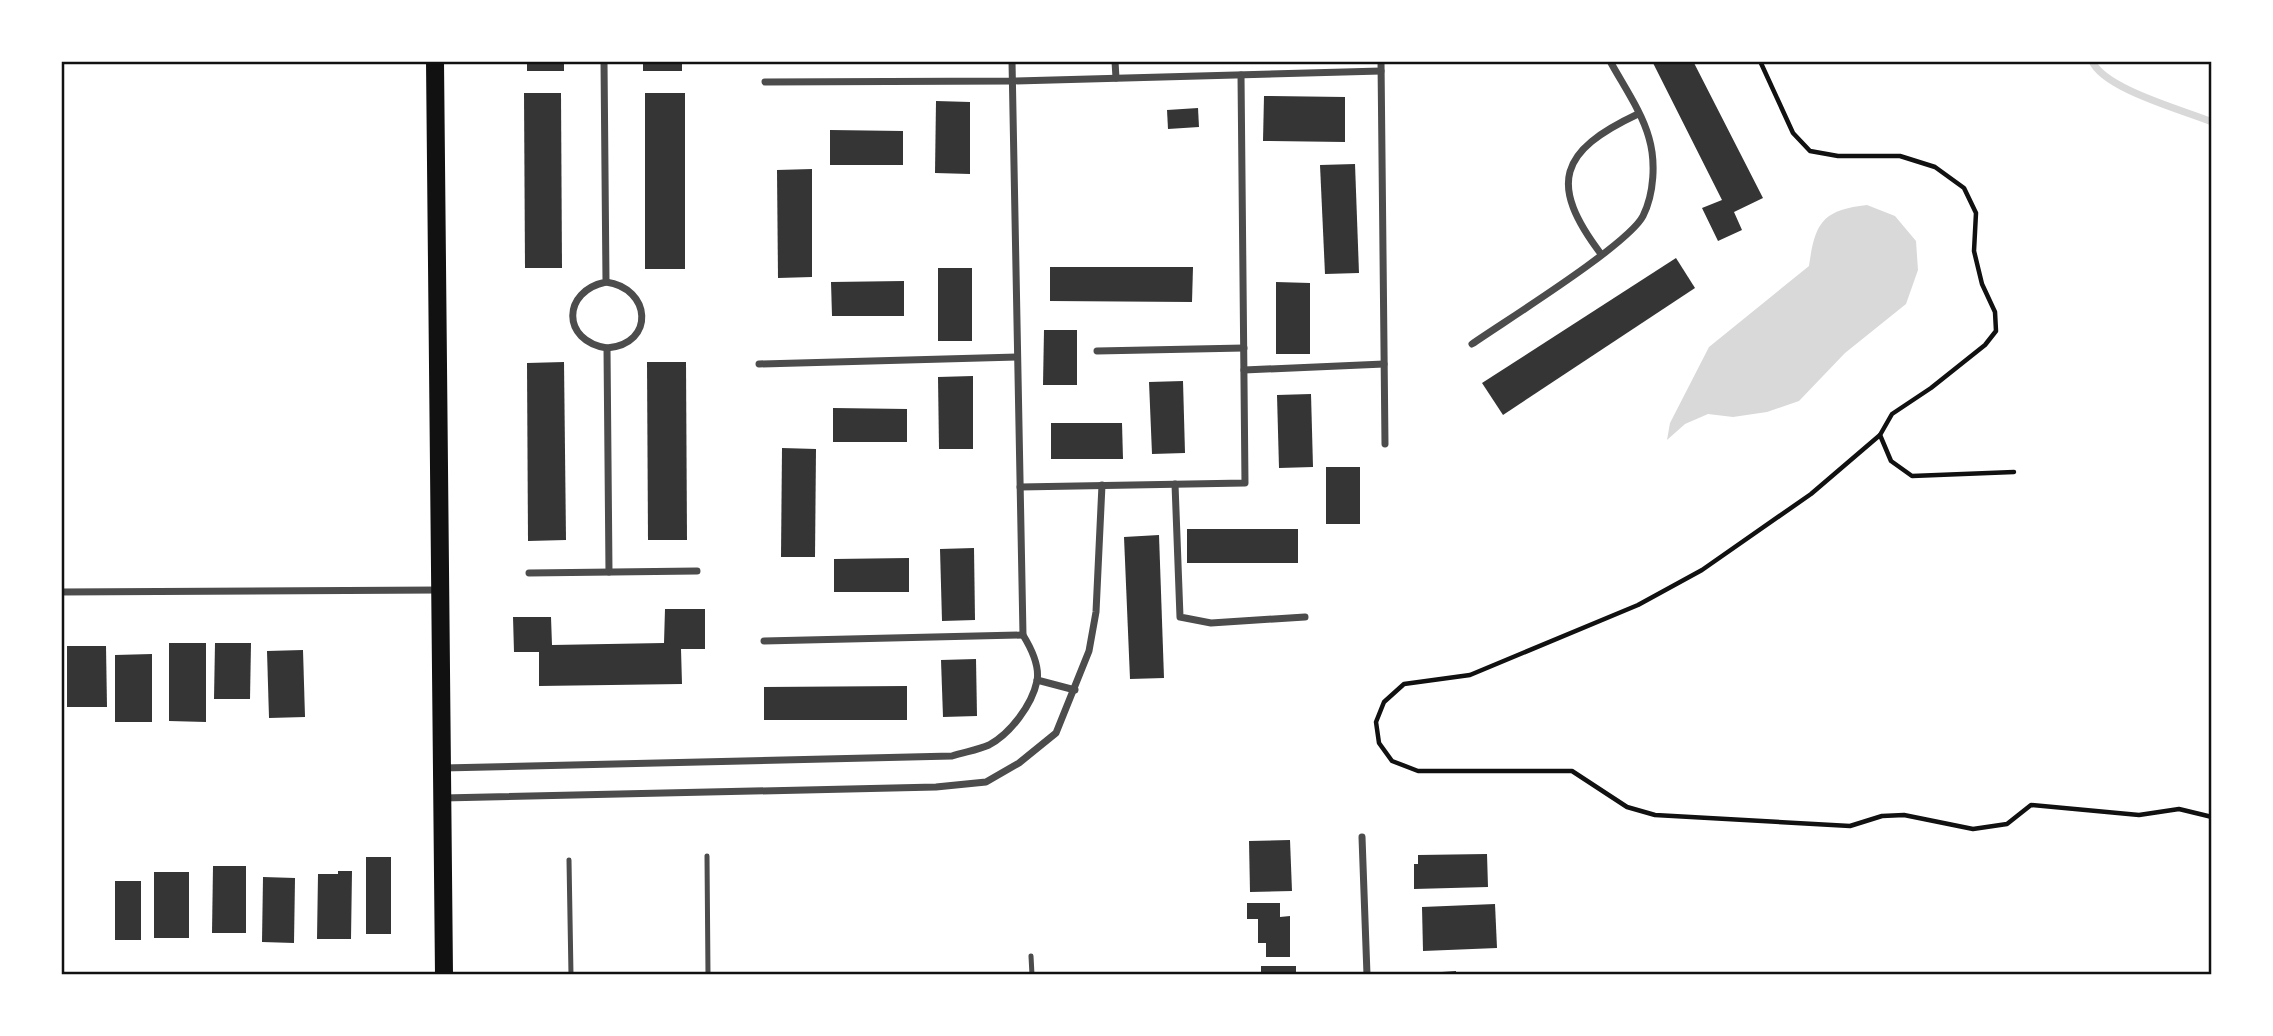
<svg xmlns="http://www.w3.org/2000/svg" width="2273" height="1036" font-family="Helvetica,sans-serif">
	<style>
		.water { fill: #d9d9d9 }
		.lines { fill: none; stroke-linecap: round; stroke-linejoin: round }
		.stream { stroke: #d9d9d9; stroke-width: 7 }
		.building { fill: #353535 }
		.path { stroke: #111; stroke-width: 4.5 }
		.service { stroke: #4c4c4c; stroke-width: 5 }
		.minor { stroke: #4c4c4c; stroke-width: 7 }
		.primary { stroke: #111; stroke-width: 18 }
		.neatline { fill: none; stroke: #111; stroke-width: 2.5 }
	</style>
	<rect width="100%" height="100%" fill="#fff"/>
	<!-- water -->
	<path class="water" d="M 1867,205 L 1895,216 L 1916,241 L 1918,270 L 1906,304 L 1845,353 L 1799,401 L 1767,412 L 1733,417 L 1708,414 L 1685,424 L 1667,440 L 1670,423 L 1709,347 L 1809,266 C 1815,223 1822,210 1867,205 Z"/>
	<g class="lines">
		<!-- stream -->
		<path class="stream" d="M 2092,61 C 2104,89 2183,110 2212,122"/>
	</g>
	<!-- building -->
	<g class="building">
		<rect x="527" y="61" width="37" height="10"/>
		<rect x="643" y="61" width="39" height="10"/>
		<path d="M 1652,61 L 1693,61 L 1763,198 L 1734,212 L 1742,230 L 1718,241 L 1702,208 L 1722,200 Z"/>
		<path d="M 524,93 L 561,93 L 562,268 L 525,268 Z"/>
		<rect x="645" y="93" width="40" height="176"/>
		<path d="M 1264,96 L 1345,97 L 1345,142 L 1263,141 Z"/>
		<path d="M 936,101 L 970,102 L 970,174 L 935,173 Z"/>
		<path d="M 1198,108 L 1199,127 L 1168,129 L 1167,110 Z"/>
		<path d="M 830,130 L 903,131 L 903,165 L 830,165 Z"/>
		<path d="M 1355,164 L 1359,273 L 1325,274 L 1320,165 Z"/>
		<path d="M 812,169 L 812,277 L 778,278 L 777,170 Z"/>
		<path d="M 1676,258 L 1695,288 L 1503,415 L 1482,383 Z"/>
		<path d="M 1050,267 L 1193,267 L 1192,302 L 1050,301 Z"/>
		<rect x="938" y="268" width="34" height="73"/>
		<path d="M 904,281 L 904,316 L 832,316 L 831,282 Z"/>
		<path d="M 1276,282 L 1310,283 L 1310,354 L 1276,354 Z"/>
		<path d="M 1044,330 L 1077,330 L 1077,385 L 1043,385 Z"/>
		<path d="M 564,362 L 566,540 L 528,541 L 527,363 Z"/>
		<path d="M 647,362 L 686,362 L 687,540 L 648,540 Z"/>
		<path d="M 973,376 L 973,449 L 939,449 L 938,377 Z"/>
		<path d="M 1183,381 L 1185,453 L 1152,454 L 1149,382 Z"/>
		<path d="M 1311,394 L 1313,467 L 1279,468 L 1277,395 Z"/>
		<path d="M 833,408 L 907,409 L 907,442 L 833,442 Z"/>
		<path d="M 1051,423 L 1122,423 L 1123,459 L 1051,459 Z"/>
		<path d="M 782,448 L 816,449 L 815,557 L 781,557 Z"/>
		<rect x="1326" y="467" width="34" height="57"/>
		<rect x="1187" y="529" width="111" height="34"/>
		<path d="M 1159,535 L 1164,678 L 1130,679 L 1124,537 Z"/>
		<path d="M 974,548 L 975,620 L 942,621 L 940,549 Z"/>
		<path d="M 909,558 L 909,592 L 834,592 L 834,559 Z"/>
		<path d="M 665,609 L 705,609 L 705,649 L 681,649 L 682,684 L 539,686 L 539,652 L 514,652 L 513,617 L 551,617 L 552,645 L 664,643 Z"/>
		<path d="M 169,643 L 206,643 L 206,722 L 169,721 Z"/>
		<path d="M 215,643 L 251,643 L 250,699 L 214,699 Z"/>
		<path d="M 67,646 L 106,646 L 107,707 L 67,707 Z"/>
		<path d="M 303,650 L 305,717 L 269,718 L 267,651 Z"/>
		<path d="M 152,654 L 152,722 L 115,722 L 115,655 Z"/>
		<path d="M 976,659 L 977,716 L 943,717 L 941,660 Z"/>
		<path d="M 907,686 L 907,720 L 764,720 L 764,687 Z"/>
		<path d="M 1290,840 L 1292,891 L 1250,892 L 1249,841 Z"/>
		<path d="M 1487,854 L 1488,887 L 1414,889 L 1414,864 L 1418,864 L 1418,855 Z"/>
		<rect x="366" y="857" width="25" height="77"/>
		<path d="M 213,866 L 246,866 L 246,933 L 212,933 Z"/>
		<path d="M 338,871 L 352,871 L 351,939 L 317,939 L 318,874 L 338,874 Z"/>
		<rect x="154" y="872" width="35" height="66"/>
		<path d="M 263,877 L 295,878 L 294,943 L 262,942 Z"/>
		<rect x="115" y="881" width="26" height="59"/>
		<path d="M 1247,903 L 1280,903 L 1280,917 L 1290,916 L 1290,957 L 1266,957 L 1266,943 L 1258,943 L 1258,919 L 1247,919 Z"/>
		<path d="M 1495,904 L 1497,948 L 1423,951 L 1422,907 Z"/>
		<rect x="1261" y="966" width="35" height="9"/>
		<path d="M 1456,971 L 1456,975 L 1427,975 L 1427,973 Z"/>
	</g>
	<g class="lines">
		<!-- path -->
		<g class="path">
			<path d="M 1760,61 L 1793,133 L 1810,151 L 1838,156 L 1900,156 L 1935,167 L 1964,188 L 1976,213 L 1974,251 L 1982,284 L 1995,312 L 1996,331 L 1985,345 L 1931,388 L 1892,414 L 1880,435 L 1891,461 L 1912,476 L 2014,472"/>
			<path d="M 1880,435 L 1811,494 L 1702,570 L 1638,605 L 1470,675 L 1404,684 L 1384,702 L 1376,722 L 1379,743 L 1392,761 L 1418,771 L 1572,771 L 1627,807 L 1655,815 L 1850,826 L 1882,816 L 1904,815 L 1973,829 L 2007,824 L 2031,805 L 2139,815 L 2179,809 L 2212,817"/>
		</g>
		<!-- service -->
		<g class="service">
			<path d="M 707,856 L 708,975"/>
			<path d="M 569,860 L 571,975"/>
			<path d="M 1031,956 L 1032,975"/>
		</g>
		<!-- minor -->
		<g class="minor">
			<path d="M 604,61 L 606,282 C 562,291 561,341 607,348 L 609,572"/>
			<path d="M 1115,61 L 1116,78"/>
			<path d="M 1381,61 L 1385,444"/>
			<path d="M 765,82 L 1013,81 L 1381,71"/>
			<path d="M 1601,254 C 1548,184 1559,151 1638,114"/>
			<path d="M 606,282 C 651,288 656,344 607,348"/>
			<path d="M 1472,344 C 1505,321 1628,245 1643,216 C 1654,194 1656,162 1649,138 C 1642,112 1623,85 1610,61"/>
			<path d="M 1097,351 L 1244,348"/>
			<path d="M 759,364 L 1017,357"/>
			<path d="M 1244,370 L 1384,364"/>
			<path d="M 1175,484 L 1180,617 L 1211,623 L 1305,617"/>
			<path d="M 1020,487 L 1245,483 L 1241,75"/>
			<path d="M 529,573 L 697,571"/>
			<path d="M 61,592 L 439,590"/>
			<path d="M 764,641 L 1023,635"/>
			<path d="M 1037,680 L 1075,690"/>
			<path d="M 443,768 L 952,756 C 964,752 978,750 989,745 C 1010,734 1032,705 1037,681 C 1040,665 1031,648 1023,635 L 1012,61"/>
			<path d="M 443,798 L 936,787 L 986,782 L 1019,763 L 1056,733 L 1089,651 L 1096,612 L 1102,485"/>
			<path d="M 1362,837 L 1367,975"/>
		</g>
		<!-- primary -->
		<path class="primary" d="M 435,61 L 444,975"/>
	</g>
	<!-- border -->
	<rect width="2273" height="1036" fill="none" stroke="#ffffff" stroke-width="126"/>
	<rect x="63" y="63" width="2147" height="910" class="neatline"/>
</svg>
